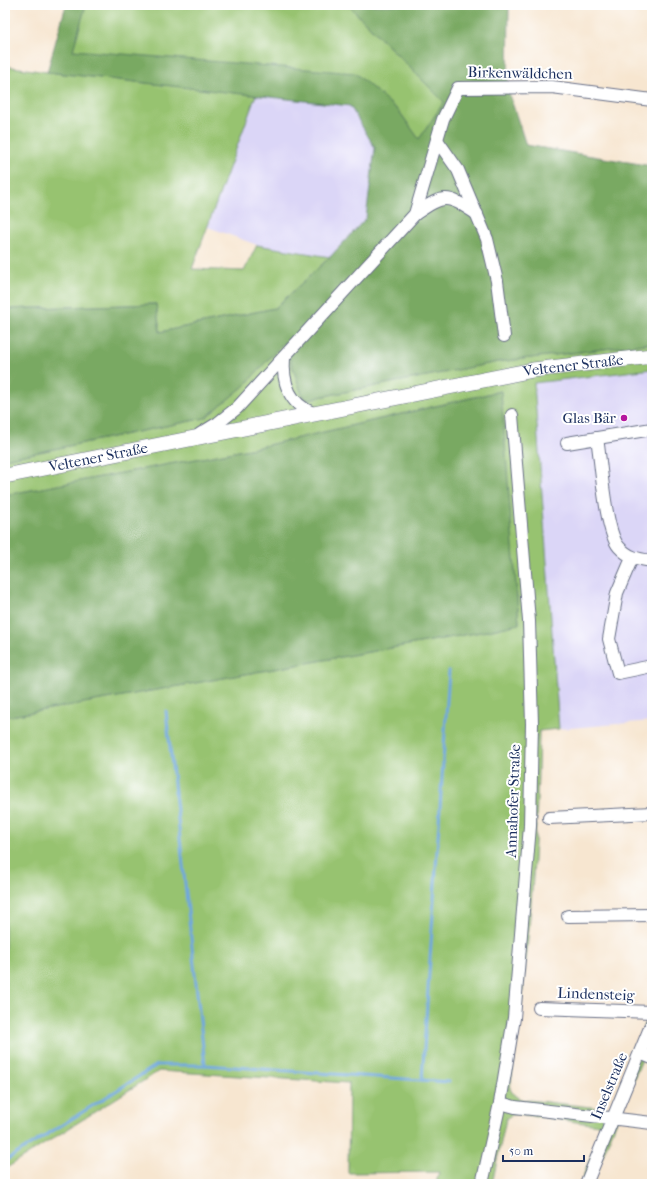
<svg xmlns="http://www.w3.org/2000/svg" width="657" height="1189" font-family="'IM FELL French Canon',serif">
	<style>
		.built { fill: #dbd6f7 }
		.green { fill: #97c370; stroke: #597967 }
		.forest { fill: #79a962; stroke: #4a6c60 }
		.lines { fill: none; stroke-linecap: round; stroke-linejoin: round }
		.stream { stroke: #6fa7de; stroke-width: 3 }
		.minor-casing { stroke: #686f86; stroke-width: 14 }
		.major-casing { stroke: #686f86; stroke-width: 16 }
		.minor { stroke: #fff; stroke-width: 12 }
		.major { stroke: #fff; stroke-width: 15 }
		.poi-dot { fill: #b5179e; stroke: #fff; stroke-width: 1.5 }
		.labels { text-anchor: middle; stroke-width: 4; stroke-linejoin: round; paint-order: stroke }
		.street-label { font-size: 15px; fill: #1b2f5e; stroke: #fff }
		.poi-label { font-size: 15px; fill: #1b2f5e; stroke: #fff; text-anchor: end }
	</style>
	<rect width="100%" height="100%" fill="#fff"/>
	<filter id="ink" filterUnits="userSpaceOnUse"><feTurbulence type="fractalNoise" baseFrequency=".025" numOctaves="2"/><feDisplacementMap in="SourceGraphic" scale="8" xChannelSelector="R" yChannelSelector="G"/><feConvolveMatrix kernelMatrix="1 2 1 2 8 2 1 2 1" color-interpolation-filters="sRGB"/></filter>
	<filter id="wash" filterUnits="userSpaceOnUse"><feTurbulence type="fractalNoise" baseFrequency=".012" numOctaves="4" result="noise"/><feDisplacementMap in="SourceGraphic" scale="16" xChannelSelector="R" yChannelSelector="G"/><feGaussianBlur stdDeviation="0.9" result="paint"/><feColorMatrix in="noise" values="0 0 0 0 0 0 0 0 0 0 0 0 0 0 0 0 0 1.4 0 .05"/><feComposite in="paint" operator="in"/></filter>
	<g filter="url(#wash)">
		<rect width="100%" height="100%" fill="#f7e6d0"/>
		<!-- built -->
		<g class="built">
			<path d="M 256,95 L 350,106 L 375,148 L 366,218 L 330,257 L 257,245 L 208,227 Z"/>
			<path d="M 652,369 L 652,721 L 559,729 L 534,382 Z"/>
		</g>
		<!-- green -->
		<g class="green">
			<path d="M 86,5 L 348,5 L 444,102 L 419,140 L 399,111 L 72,50 Z"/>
			<path d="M 5,66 L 47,72 L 256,95 L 192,269 L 244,271 L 257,245 L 330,257 L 275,308 L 160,332 L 156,304 L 5,309 Z"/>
			<path d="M 284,342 L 304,400 L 498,362 L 652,343 L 652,369 L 534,383 L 559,729 L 539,731 C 537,851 528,970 510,1089 L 514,1095 L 520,1099 L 608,1109 L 612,1106 L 652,1007 L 652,1035 L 591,1184 L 580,1184 L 601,1131 L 599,1125 L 518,1114 L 511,1115 L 506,1119 L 492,1184 L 436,1184 L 439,1172 L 348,1173 L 349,1083 L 159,1071 L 5,1169 L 5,717 L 492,630 L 519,623 L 500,391 L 255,448 L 5,495 L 5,459 L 205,418 L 244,386 Z"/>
		</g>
		<!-- forest -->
		<g class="forest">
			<path d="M 66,5 L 86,5 L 73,50 L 355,73 L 399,111 L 419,139 L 444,102 L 348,5 L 509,5 L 508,90 L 526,145 L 652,166 L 652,343 L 498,362 L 304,400 L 284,342 L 244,386 L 205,418 L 5,459 L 5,309 L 156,304 L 160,332 L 275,308 L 330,257 L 366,218 L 375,148 L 350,106 L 47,72 Z"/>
			<path d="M 501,391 L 519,624 L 492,630 L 5,717 L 5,495 L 255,448 Z"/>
		</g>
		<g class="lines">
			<!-- stream -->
			<g class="stream">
				<path d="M 166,711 L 205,1065"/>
				<path d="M 422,1080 L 449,671"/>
				<path d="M 5,1161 L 157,1065 L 205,1065 L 449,1082"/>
			</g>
		</g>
	</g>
	<g filter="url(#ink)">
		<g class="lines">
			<defs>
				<g id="minor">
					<path d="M 437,140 L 458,170 L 487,239 L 497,281 L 504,336"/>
					<path d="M 415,214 C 445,194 446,194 477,214"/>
					<path d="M 284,357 C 282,382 289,404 313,413"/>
					<path d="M 200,434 L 218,423 L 237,408 L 415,214 L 443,119 L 458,88 L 552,87 L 652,100"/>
					<path d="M 597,438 C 601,461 605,532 619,547 C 629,558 638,559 652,561"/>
					<path d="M 567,443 L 652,429"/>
					<path d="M 632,558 L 617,593 L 609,639 L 618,673 L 652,666"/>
					<path d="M 549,818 L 652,813"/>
					<path d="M 568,916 L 652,915"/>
					<path d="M 539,1008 L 652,1012"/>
					<path d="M 640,1053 L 652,1058"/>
					<path d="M 500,1103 L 515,1107 L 652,1123"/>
					<path d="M 482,1184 L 500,1103 L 514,1018 L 530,826 L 532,724 L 529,621 L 512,415"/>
					<path d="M 586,1184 L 652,1023"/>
				</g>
				<g id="major">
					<path id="s1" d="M 5,476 L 533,370 L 652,356"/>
				</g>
			</defs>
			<!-- minor casing -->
			<use href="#minor" class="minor-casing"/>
			<!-- major casing -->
			<use href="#major" class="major-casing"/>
			<!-- minor -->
			<use href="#minor" class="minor"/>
			<!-- major -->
			<use href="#major" class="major"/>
		</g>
	</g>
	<!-- markers -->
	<circle class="poi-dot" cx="624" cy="418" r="4"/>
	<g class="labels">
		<!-- street labels -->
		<g class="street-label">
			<text transform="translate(520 73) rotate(1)" y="5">Birkenwäldchen</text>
			<text dy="5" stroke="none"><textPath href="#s1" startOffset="579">Veltener Straße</textPath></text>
			<text dy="5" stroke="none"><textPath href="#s1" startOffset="95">Veltener Straße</textPath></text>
			<text transform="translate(513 801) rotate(-88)" y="5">Annahofer Straße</text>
			<text transform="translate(596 994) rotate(2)" y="5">Lindensteig</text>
			<text transform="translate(609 1086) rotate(-67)" y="5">Inselstraße</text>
		</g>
		<!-- poi labels -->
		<g class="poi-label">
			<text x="616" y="423">Glas Bär</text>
		</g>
	</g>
	<!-- margin -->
	<rect width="657" height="1189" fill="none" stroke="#fff" stroke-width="20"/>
	<!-- scale -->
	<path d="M503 1155v6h81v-6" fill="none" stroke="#1b2f5e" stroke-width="2"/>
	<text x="509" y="1155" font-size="12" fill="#1b2f5e" stroke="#ffffff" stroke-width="3" paint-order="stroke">50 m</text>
</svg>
